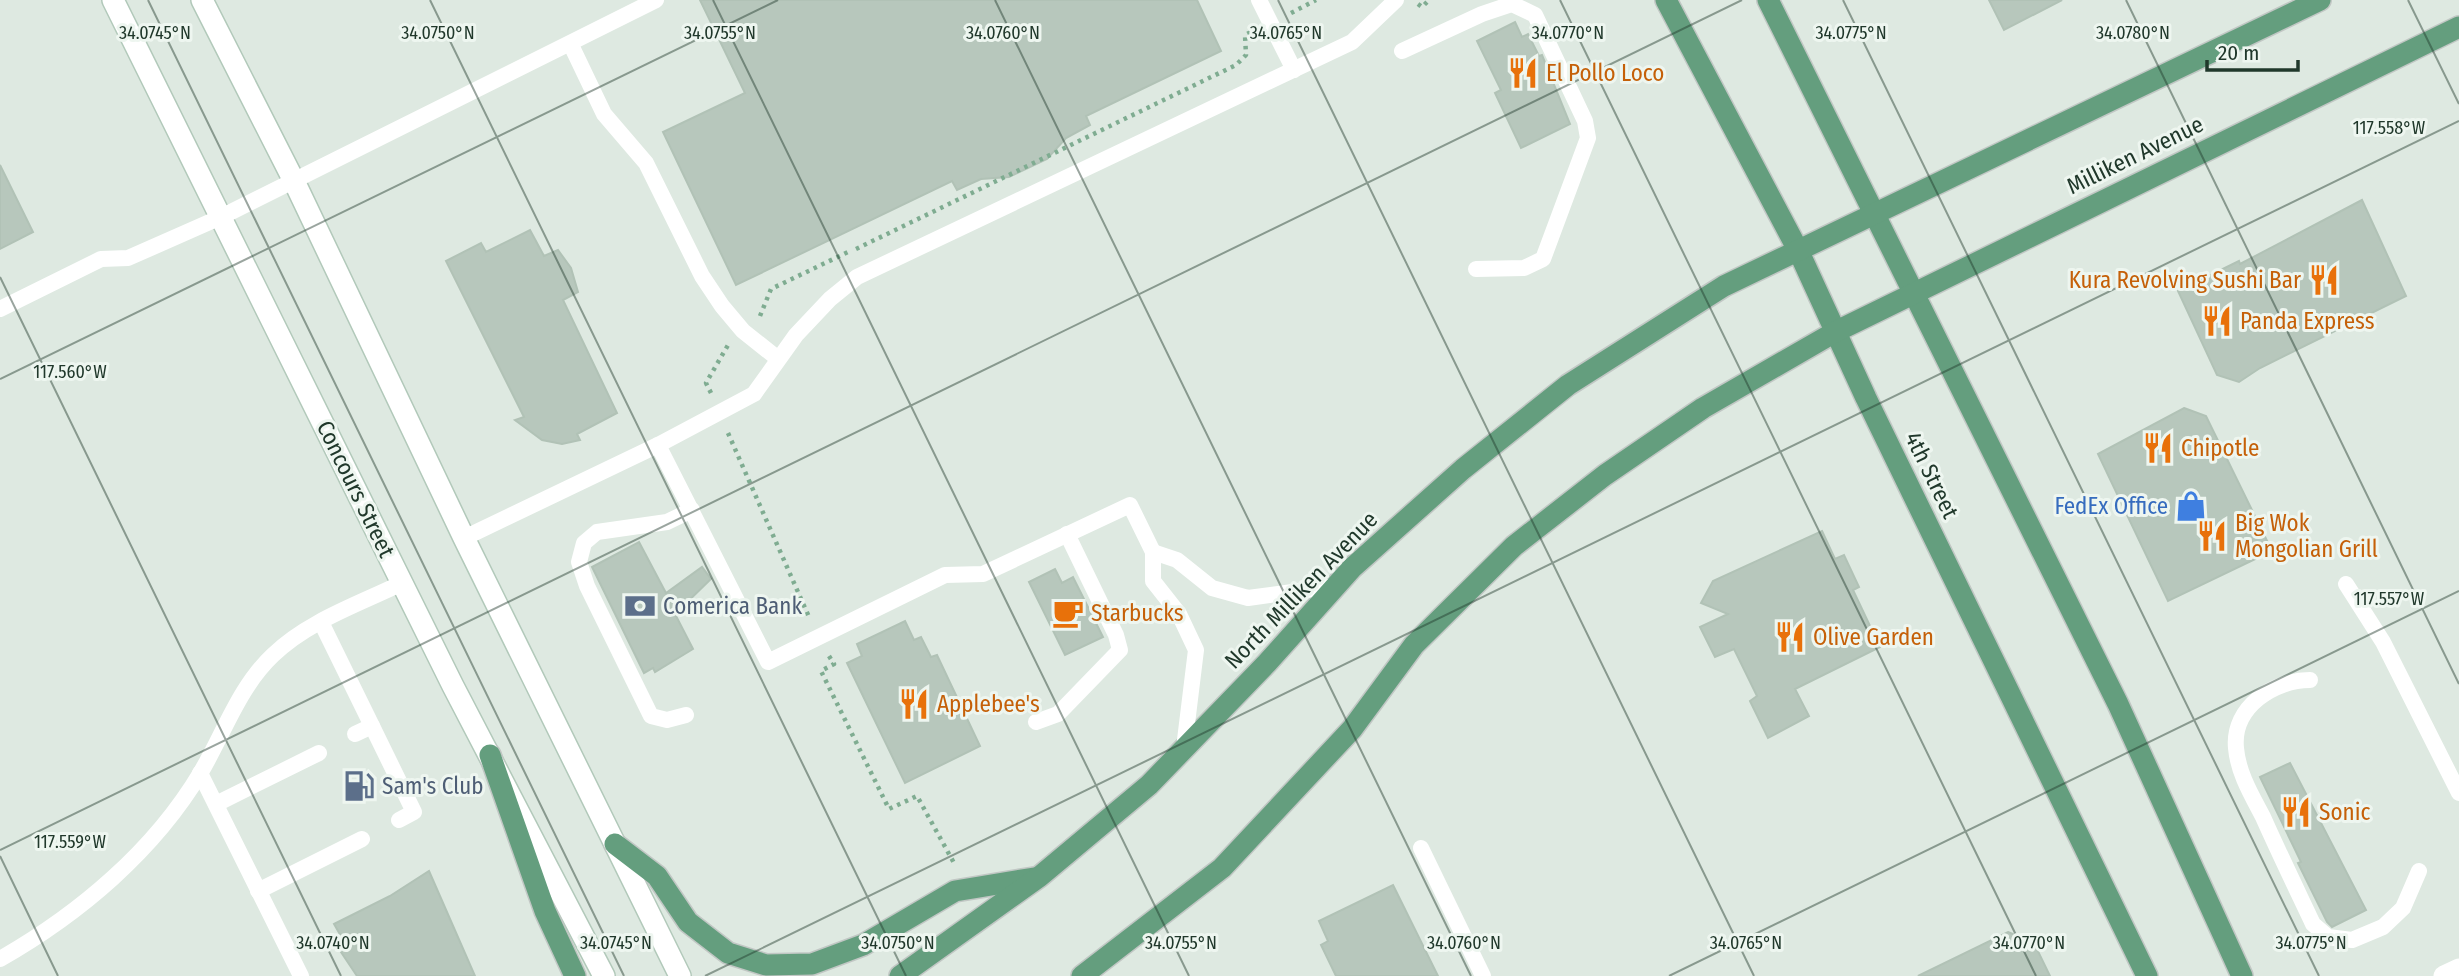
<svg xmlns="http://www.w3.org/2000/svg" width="2459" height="976" font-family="'Fira Sans Condensed',sans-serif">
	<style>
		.building { fill: #b7c7bc; stroke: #b1c2b6; stroke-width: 2 }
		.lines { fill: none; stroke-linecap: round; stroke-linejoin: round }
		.secondary-casing { stroke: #b2c9ba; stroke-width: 24 }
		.primary-casing { stroke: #c1c7c4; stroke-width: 24 }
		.path { stroke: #7fac91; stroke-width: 4.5; stroke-dasharray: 3.5 5; stroke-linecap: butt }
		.lane { stroke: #fff; stroke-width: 16 }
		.street { stroke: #fff; stroke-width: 21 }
		.secondary { stroke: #fff; stroke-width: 21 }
		.primary { stroke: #649e7e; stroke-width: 21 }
		.ticks { fill: none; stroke: #20382b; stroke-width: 2; stroke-opacity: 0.45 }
		.labels { text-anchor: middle; stroke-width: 6; stroke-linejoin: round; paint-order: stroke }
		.food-label { font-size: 23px; fill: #c56008; stroke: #eef6f0; text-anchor: start }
		.street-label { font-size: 23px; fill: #20382b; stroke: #eef6f0 }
		.shop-label { font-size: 23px; fill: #366cbe; stroke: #eef6f0; text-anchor: end }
		.service-label { font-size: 23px; fill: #4e5e75; stroke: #eef6f0; text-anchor: start }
		.ticks-label { font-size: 18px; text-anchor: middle; fill: #20382b; stroke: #eef6f0; stroke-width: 6; stroke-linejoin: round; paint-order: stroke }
	</style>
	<rect width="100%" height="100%" fill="#dee9e1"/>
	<!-- building -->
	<g class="building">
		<path d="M 700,0 L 1197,0 L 1221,51 L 1086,116 L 1090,125 L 1066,138 L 1047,159 L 1009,177 L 981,179 L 957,190 L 952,181 L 736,285 L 663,132 L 745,93 Z"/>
		<path d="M 1989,0 L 2062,0 L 2004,30 Z"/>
		<path d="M 1515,22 L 1522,37 L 1528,34 L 1539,56 L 1542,55 L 1570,124 L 1521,148 L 1495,93 L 1501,90 L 1477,41 Z"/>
		<path d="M 0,165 L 33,232 L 0,249 Z"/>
		<path d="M 2362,200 L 2406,296 L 2260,368 L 2239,382 L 2217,375 L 2178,291 L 2239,261 L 2240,264 Z"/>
		<path d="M 530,230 L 544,256 L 558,250 L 571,268 L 578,292 L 563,300 L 617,413 L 577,434 L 580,440 L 562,444 L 542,440 L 515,420 L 524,417 L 446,261 L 481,243 L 486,252 Z"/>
		<path d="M 2184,408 L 2206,416 L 2272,551 L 2168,601 L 2098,454 Z"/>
		<path d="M 1822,531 L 1835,559 L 1844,555 L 1859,587 L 1853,590 L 1880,647 L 1795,689 L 1809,716 L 1768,738 L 1750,701 L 1757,696 L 1734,649 L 1715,657 L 1700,627 L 1728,614 L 1701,603 L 1713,581 Z"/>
		<path d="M 639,542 L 666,593 L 702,567 L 711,579 L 675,614 L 693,649 L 655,672 L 653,668 L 644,673 L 592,567 Z"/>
		<path d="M 1055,569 L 1062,583 L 1073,577 L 1103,637 L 1065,655 L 1029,582 Z"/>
		<path d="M 905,621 L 914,640 L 921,637 L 931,657 L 937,655 L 980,746 L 905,783 L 847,663 L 862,656 L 857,644 Z"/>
		<path d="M 2290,763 L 2366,910 L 2332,927 L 2327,922 L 2298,863 L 2301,862 L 2260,777 Z"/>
		<path d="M 429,871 L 475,976 L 357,976 L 341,952 L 346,945 L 334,924 L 390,896 Z"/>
		<path d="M 1393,885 L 1438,976 L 1336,976 L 1321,945 L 1328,941 L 1319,921 Z"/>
		<path d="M 2008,932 L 2034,943 L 2050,976 L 1918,976 Z"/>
	</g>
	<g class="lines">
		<defs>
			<g id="secondary">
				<path d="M 113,0 L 453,686 L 604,976"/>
				<path d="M 202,0 L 294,181 L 464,538 L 680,976"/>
			</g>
			<g id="primary">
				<path d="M 1666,0 L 1799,252 L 1866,398 L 2147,976"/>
				<path d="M 1768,0 L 2118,704 L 2242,976"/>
				<path d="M 490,755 L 545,911 L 575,976"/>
				<path d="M 615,844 L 657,876 L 688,922 L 728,953 L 766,965 L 812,964 L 863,945 L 955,891 L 1034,878"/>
				<path d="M 900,976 L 1039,877 L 1149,785 L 1267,663 L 1352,568 L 1463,469 L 1568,385 L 1724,286 L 2320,0"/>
				<path d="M 1082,976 L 1222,868 L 1352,729 L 1414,645 L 1514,546 L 1605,475 L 1703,408 L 1835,332 L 2459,27"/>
			</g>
		</defs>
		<!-- secondary casing -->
		<use href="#secondary" class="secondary-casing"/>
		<!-- primary casing -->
		<use href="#primary" class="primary-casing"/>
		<!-- path -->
		<g class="path">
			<path d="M 1418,4 L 1422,7 L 1429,0"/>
			<path d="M 1291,13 L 1316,0"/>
			<path d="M 856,249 L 1236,65 L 1246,55 L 1245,35 L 1251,32"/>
			<path d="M 760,316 L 771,289 L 848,252"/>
			<path d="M 711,393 L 706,383 L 728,345"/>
			<path d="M 728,433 L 809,617"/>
			<path d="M 829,656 L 834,664 L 821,671 L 889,809 L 917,796 L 954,863"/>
		</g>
		<!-- lane -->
		<g class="lane">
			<path d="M 1259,0 L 1294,70"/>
			<path d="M 571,45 L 604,114 L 646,163 L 702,276 L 722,306 L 743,331 L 777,358"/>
			<path d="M 1402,51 L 1482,14 L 1512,4 L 1535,15 L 1585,121 L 1588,138 L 1543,259 L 1524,268 L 1476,269"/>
			<path d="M 0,309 L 101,259 L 128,258 L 221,217 L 656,0"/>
			<path d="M 658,445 L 768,662 L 945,575 L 983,574 L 1130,505 L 1153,552 L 1153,581 L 1179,614 L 1196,650 L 1184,748"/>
			<path d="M 464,538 L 658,445 L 754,394 L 796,335 L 830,299 L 857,277 L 1352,42 L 1396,0"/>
			<path d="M 1153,552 L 1177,560 L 1212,588 L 1248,598 L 1336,586"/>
			<path d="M 2346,584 L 2383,642 L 2459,793"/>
			<path d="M 321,622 L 372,726 L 355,734"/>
			<path d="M 2310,680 C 2274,680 2232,707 2236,748 C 2238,773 2252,796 2263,817 C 2279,853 2296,888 2313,924 L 2328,937 L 2352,940 L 2383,927 L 2403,908 L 2419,871"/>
			<path d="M 686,715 L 667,720 L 651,716 L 587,586 L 579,562 L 584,543 L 597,532 L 667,522 L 692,510"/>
			<path d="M 1036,722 L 1058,714 L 1120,650 L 1116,635 L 1067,534"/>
			<path d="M 372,726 L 414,812 L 399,820"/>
			<path d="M 200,773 L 301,976"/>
			<path d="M 216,804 L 319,753"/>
			<path d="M 1421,848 L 1483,976"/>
			<path d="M 258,891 L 362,839"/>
			<path d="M 0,959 C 79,914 154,851 201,772 C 224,733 239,687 273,655 C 308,621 359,604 402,583"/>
		</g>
		<!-- street -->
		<path class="street" d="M 2444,976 L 2459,969"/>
		<!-- secondary -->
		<use href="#secondary" class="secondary"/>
		<!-- primary -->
		<use href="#primary" class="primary"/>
	</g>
	<!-- ticks -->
	<path class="ticks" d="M 148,0 L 624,976M 430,0 L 906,976M 713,0 L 1189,976M 995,0 L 1471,976M 1278,0 L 1754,976M 1560,0 L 2036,976M 1843,0 L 2319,976M 2126,0 L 2459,684M 2408,0 L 2459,104M 0,277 L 341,976M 0,379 L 778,0M 0,850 L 1742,0M 0,856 L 58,976M 705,976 L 2459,121M 1669,976 L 2459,591"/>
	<!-- icons -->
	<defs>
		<symbol id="restaurant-bare" viewBox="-9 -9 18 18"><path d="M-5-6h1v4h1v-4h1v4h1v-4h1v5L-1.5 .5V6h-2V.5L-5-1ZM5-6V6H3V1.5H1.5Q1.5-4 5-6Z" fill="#e8710a" stroke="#eef6f0" stroke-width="2.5" paint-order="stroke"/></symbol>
		<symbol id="shop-bare" viewBox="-9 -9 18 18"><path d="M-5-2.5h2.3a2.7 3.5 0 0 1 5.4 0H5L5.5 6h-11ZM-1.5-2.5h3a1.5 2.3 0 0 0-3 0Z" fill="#3f7fe0" stroke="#eef6f0" stroke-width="2.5" paint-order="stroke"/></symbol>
		<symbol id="bank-bare" viewBox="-9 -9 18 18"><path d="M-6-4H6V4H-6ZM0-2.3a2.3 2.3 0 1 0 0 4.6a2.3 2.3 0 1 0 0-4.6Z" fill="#5c6f8a" stroke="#eef6f0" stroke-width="2.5" paint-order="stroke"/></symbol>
		<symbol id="cafe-bare" viewBox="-9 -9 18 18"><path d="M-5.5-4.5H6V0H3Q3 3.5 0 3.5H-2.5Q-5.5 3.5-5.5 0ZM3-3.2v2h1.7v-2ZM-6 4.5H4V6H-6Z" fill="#e8710a" stroke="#eef6f0" stroke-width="2.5" paint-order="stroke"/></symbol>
		<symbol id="fuel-bare" viewBox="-9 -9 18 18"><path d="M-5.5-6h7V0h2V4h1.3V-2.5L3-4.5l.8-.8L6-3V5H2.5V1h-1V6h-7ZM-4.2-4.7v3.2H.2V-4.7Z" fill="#5c6f8a" stroke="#eef6f0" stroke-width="2.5" paint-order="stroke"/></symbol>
	</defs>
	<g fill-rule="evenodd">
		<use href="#restaurant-bare" x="1501" y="51" width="44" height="44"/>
		<use href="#restaurant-bare" x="2302" y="258" width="44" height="44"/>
		<use href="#restaurant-bare" x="2195" y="299" width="44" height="44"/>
		<use href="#restaurant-bare" x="2136" y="426" width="44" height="44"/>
		<use href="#shop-bare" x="2169" y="484" width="44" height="44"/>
		<use href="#restaurant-bare" x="2190" y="514" width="44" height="44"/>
		<use href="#bank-bare" x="618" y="584" width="44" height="44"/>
		<use href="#cafe-bare" x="1046" y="591" width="44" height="44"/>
		<use href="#restaurant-bare" x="1768" y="615" width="44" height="44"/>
		<use href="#restaurant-bare" x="892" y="682" width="44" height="44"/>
		<use href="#fuel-bare" x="337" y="764" width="44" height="44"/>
		<use href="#restaurant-bare" x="2274" y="790" width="44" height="44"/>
	</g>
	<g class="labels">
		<!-- food labels -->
		<g class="food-label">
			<text x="1546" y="81">El Pollo Loco</text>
			<text x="2301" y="288" text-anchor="end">Kura Revolving Sushi Bar</text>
			<text x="2240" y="329">Panda Express</text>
			<text x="2181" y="456">Chipotle</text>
			<text x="2235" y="531">Big Wok<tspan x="2235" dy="26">Mongolian Grill</tspan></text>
			<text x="1091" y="621">Starbucks</text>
			<text x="1813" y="645">Olive Garden</text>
			<text x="937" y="712">Applebee's</text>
			<text x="2319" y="820">Sonic</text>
		</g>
		<!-- street labels -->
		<g class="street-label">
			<text transform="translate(2135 155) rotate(-26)" y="8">Milliken Avenue</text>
			<text transform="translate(1932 475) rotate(64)" y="8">4th Street</text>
			<text transform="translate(356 489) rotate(64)" y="8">Concours Street</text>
			<text transform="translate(1301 590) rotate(-46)" y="8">North Milliken Avenue</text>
		</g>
		<!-- shop labels -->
		<g class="shop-label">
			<text x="2168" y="514">FedEx Office</text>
		</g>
		<!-- service labels -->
		<g class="service-label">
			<text x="663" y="614">Comerica Bank</text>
			<text x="382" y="794">Sam's Club</text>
		</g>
	</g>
	<g class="ticks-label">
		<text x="155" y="39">34.0745°N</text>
		<text x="438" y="39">34.0750°N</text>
		<text x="720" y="39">34.0755°N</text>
		<text x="1003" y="39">34.0760°N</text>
		<text x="1286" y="39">34.0765°N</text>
		<text x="1568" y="39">34.0770°N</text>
		<text x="1851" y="39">34.0775°N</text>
		<text x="2133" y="39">34.0780°N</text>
		<text x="2389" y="134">117.558°W</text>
		<text x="70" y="378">117.560°W</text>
		<text x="2389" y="605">117.557°W</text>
		<text x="70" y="848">117.559°W</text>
		<text x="333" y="949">34.0740°N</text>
		<text x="616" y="949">34.0745°N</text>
		<text x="898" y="949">34.0750°N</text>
		<text x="1181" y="949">34.0755°N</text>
		<text x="1464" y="949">34.0760°N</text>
		<text x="1746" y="949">34.0765°N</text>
		<text x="2029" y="949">34.0770°N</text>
		<text x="2311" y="949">34.0775°N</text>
	</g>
	<!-- scale -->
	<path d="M2207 60v10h91v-10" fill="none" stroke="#20382b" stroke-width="3.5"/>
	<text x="2218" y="60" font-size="21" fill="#20382b" stroke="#eef6f0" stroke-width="5" paint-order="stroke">20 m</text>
</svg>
